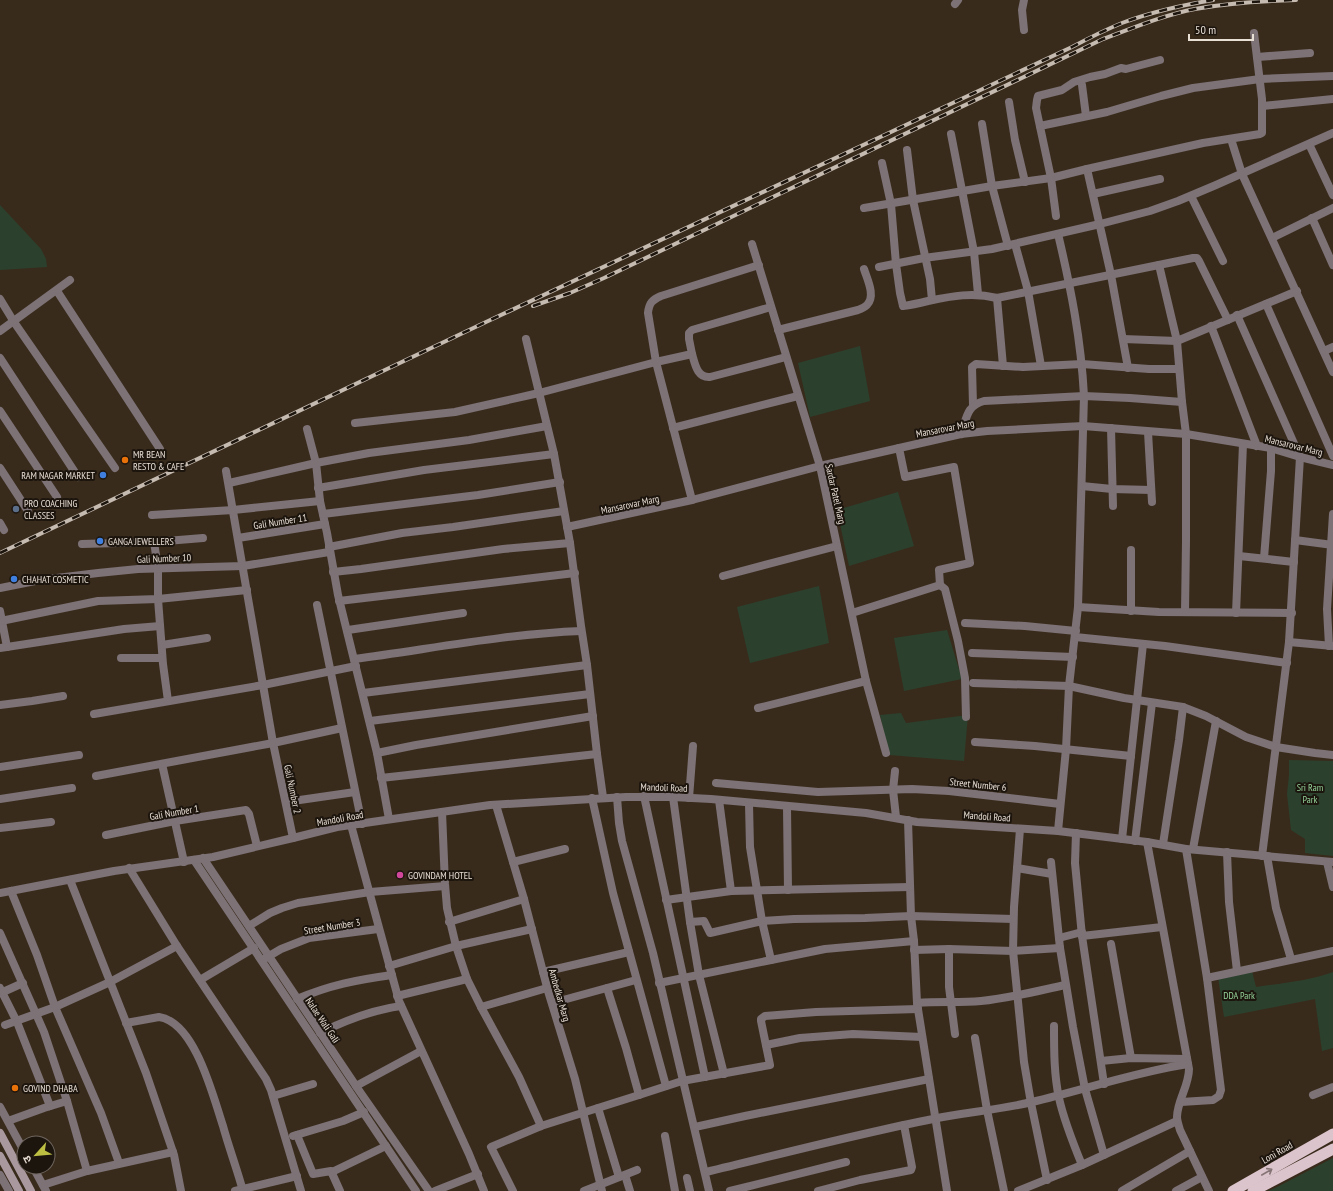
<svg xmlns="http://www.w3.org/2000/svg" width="1333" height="1191" font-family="'PT Sans Narrow','Noto Sans Devanagari',sans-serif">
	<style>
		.green { fill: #2b412d }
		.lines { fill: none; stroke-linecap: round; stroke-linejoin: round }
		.minor { stroke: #7d7276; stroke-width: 8 }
		.tertiary { stroke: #7d7276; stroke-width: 8 }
		.secondary { stroke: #aa989f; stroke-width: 8 }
		.trunk { stroke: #dcc4cc; stroke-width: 11 }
		.rail-casing { stroke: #c5bbb0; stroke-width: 4 }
		.rail { stroke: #1c150e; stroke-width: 2.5; stroke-dasharray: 8; stroke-linecap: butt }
		.oneway { stroke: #867576 }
		.food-dot { fill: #e8710a; stroke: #1c150e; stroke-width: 1.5 }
		.shop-dot { fill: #3f7fe0; stroke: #1c150e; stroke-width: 1.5 }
		.service-dot { fill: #5c6f8a; stroke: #1c150e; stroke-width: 1.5 }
		.hotel-dot { fill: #d1479c; stroke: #1c150e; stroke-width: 1.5 }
		.labels { text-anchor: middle; stroke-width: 4; stroke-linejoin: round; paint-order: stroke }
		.street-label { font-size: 10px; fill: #e8dfd5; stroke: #1c150e }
		.poi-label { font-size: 10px; fill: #e8dfd5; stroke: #1c150e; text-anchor: start }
		.park-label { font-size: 10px; fill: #94d49a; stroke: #1c150e }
	</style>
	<rect width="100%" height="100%" fill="#392b1c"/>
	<!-- green -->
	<g class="green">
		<path d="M 0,205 L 41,249 L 46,259 L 47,267 L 0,270 Z"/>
		<path d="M 860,346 L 870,401 L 810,417 L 798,363 Z"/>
		<path d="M 898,492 L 914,546 L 849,566 L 837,510 Z"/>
		<path d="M 819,586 L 829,643 L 750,663 L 737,607 Z"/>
		<path d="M 947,630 L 962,679 L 904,691 L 894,638 Z"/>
		<path d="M 901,713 L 906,723 L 968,715 L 964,761 L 889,755 L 880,715 Z"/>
		<path d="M 1289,760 L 1333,761 L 1333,856 L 1305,853 L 1305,839 L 1291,830 L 1287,794 L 1289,775 Z"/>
		<path d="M 1252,971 L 1256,987 C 1282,983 1309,981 1333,972 L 1333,1048 L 1322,1051 L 1315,999 L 1224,1017 L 1218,977 Z"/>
		<path d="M 1333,1158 L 1333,1191 L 1268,1191 L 1277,1187 Z"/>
	</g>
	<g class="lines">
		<!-- minor -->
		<g class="minor">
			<path d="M 1024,0 L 1022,10 L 1024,30"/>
			<path d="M 955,4 L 958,0"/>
			<path d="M 1257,57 L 1310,53"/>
			<path d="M 1082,85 L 1086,116"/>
			<path d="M 1009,102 L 1015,140 L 1025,182"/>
			<path d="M 1263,106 L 1333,99"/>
			<path d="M 982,124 L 992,186 L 1008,246"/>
			<path d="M 1040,126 L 1107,112 L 1161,96 L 1193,88 L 1260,79 L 1333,76"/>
			<path d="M 951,134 L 974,252 L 978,294"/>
			<path d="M 1231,139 L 1242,174 L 1333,372"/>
			<path d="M 1309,144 L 1333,195"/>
			<path d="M 907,150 L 913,200 L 930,279 L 932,300"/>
			<path d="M 882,163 L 891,204 L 896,264 L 900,293 L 903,306 C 911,305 920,303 928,301 C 952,296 973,292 997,298 L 1193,258 L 1197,258 L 1199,261 L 1228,320"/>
			<path d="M 1087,169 L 1111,275 L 1128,368"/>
			<path d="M 1093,194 L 1160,179"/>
			<path d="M 1191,196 L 1223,261"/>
			<path d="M 864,208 L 992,186 L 1051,178 L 1087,169 L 1203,143 L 1260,134 L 1262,133 L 1262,99 L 1254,33"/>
			<path d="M 1056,216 L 1051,178 L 1036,108 L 1037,100 L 1038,96 L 1062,90 L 1074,82 L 1090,77 L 1105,74 L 1121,68 L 1126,69 L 1160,60"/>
			<path d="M 1312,218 L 1333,265"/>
			<path d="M 1058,234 C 1071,289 1081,339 1084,396 L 1078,607 L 1069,686 L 1066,749 L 1058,831"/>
			<path d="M 1272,238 L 1333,208"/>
			<path d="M 752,244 L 820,466 L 866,681 L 886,753"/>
			<path d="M 1015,244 L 1028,291 L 1041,366"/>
			<path d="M 1159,265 L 1177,341 L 1182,402 L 1186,434 L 1186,541 L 1185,612"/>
			<path d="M 879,267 L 924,258 L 992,249 L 1100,224 L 1150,211 L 1178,201 L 1216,185 L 1333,133"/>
			<path d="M 57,291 L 160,449"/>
			<path d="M 997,298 L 1003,366"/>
			<path d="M 0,299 L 14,322 L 115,468"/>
			<path d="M 1266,304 L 1333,456"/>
			<path d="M 1237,315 L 1300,457 L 1289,642 L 1262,856"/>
			<path d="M 1211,326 L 1257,446"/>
			<path d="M 778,330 L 858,310 C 861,309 865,307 867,305 C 876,296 867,279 864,269"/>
			<path d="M 0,331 L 70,280"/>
			<path d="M 526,339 L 554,454 L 570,543 L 581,626 L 587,665 L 597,754 L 603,797"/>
			<path d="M 1123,339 L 1177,341 L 1297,291"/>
			<path d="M 1324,351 L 1333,347"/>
			<path d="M 692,354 C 695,364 697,378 710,377 L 786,357"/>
			<path d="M 0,358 L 78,477"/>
			<path d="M 973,405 L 972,367 L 976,364 L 1023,367 L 1082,364 L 1149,369 L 1179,369"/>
			<path d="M 0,411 L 57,497"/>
			<path d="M 355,423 L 455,412 L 539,393 L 656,362 L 692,354 L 689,339 L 689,333 L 692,330 L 771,307"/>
			<path d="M 673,428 L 798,396"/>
			<path d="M 1111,428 L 1113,506"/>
			<path d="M 307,429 L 316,463 L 320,501 L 327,533 L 338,595 L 377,753 L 389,819"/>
			<path d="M 1148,432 L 1152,502"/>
			<path d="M 961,434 C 967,418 966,406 984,401 L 1084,396 L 1130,398 L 1182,402"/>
			<path d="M 899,448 L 905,477 L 954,467 L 970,563 L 939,570 L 940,585 L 945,589 L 958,641 L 965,678 L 966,717"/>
			<path d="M 0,468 L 28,511"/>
			<path d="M 226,471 L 273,743 L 293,838"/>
			<path d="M 229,483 L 316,463 L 369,453 L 469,440 L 547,426"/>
			<path d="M 1082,486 L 1112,489 L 1151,490"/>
			<path d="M 318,488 L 424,470 L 554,454"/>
			<path d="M 692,500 L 656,362 L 648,313 C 649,303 652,300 661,296 L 759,265"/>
			<path d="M 323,514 L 478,495 L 560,482"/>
			<path d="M 152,515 L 233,510 L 320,501"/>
			<path d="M 0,523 L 4,530"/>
			<path d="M 567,527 L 692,500 L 820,466 L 961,434 L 987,431 L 1083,426 L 1186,434 L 1271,448 L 1300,457 L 1333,465"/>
			<path d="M 238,538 L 325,524"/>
			<path d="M 1295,540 L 1333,545"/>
			<path d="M 154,542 L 158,568 L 158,599 L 163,664 L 168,701"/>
			<path d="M 82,544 L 154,542 L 203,538"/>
			<path d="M 329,547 L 402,533 L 453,527 L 564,511"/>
			<path d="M 1239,556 L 1294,562"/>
			<path d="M 1264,558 L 1271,471 L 1271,448"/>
			<path d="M 333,572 L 361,569 L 503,549 L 570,543"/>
			<path d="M 723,576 L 837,546"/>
			<path d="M 0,588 L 40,580 L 98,573 L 138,569 L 243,566 L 329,552"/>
			<path d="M 339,601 L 575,573"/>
			<path d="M 317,605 L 362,824"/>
			<path d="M 1078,607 L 1159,612 L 1292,613"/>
			<path d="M 0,611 L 7,647"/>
			<path d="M 1131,611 L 1131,550"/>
			<path d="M 852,613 L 940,585"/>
			<path d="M 1236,613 L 1243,444"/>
			<path d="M 1,621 L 98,601 L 158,599 L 247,590"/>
			<path d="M 965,623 L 1025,626 L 1076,631"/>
			<path d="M 348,630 L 463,613"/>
			<path d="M 1075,637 L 1165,646 L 1287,663"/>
			<path d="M 1289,642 L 1333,646"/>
			<path d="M 162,645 L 207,638"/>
			<path d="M 1329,646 L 1327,609 L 1333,514"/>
			<path d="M 0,648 L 124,629 L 160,626"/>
			<path d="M 972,653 L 1073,657"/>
			<path d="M 121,658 L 162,658"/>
			<path d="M 354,659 C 430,649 505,634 581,631"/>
			<path d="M 973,683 L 1069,686 L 1124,698 L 1183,707 L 1206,716 L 1246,737 L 1276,747 L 1315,753 L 1333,755"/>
			<path d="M 363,693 L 587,665"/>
			<path d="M 0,705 L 32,701 L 63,696"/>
			<path d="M 758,708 L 866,681"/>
			<path d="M 94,714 L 263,685 L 356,666"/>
			<path d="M 370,721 L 590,694"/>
			<path d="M 975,742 L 1035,746 L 1131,756"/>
			<path d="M 377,753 L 416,745 L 593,716"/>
			<path d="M 162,764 L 184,862"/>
			<path d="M 0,767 L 79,755"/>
			<path d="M 895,771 L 893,790 L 896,817"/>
			<path d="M 96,776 L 273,743 L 342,728"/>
			<path d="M 381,778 L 597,754"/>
			<path d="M 716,783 L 818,792 L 912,789 L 949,791 L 1060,804"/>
			<path d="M 644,796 L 705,1077"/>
			<path d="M 617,797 L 619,823 L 622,841 L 653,953 L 709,1191"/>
			<path d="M 673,797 L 690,922 L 699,975 L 724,1074"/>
			<path d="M 592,798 L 613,893 L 666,1086"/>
			<path d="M 689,798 L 693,746"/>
			<path d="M 0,799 L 72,788"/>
			<path d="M 719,800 L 731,891"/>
			<path d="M 286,802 L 355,792"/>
			<path d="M 749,804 L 750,847 L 762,921 L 771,960"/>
			<path d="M 496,805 L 524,899 L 548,991 L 575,1079 L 602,1191"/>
			<path d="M 787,807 L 788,890"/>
			<path d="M 442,812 L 445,884 L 447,908 L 456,946 L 467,979 L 481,1007 L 519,1077 L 541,1126"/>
			<path d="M 908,820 L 911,916 L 914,941 L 917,1003 L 947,1191"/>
			<path d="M 351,825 L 399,1001 L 469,1154 L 484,1191"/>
			<path d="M 0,828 L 51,822"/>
			<path d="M 1020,829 L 1014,907 L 1013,951 L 1024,1062 L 1031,1103 L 1047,1180"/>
			<path d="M 1076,833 L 1075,863 L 1082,936 L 1104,1084"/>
			<path d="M 106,835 L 175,821 L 246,810 L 249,814 L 257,846"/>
			<path d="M 1122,839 L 1143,644"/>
			<path d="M 1135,841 L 1152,703"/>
			<path d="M 1147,842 L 1189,1069 C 1189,1086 1177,1101 1177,1117 C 1177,1121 1179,1126 1180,1130 L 1209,1191"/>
			<path d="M 1163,844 L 1179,740 L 1183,707"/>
			<path d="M 1193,849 L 1216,721"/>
			<path d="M 1227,852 L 1229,902 L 1237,971"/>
			<path d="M 1267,856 L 1276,908 L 1291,959"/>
			<path d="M 203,858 L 360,1092 L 429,1191"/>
			<path d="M 194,860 L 416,1191"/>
			<path d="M 513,862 L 565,849"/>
			<path d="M 1051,862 L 1060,948 L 1073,1027 L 1085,1089 L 1104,1155"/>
			<path d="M 1327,862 L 1333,887"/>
			<path d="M 129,868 L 177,946 L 266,1079 L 271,1090 L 301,1191"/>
			<path d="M 1017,868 L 1052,874"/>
			<path d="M 70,880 L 146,1073 L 174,1155 L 181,1191"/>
			<path d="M 11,891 L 37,955 L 55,1007 L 101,1113 L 119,1163"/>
			<path d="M 666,900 L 731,891 L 910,887"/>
			<path d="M 449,922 L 524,899"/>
			<path d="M 690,922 L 704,921 L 710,933 L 762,921 L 794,919 L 865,918 L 911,916 L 1013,919"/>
			<path d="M 249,926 L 270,913 L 282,908 L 298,903 L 370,892 L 445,886"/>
			<path d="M 0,933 L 44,1032 L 67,1101 L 87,1171"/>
			<path d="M 1082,936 L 1162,927"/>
			<path d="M 1059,938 L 1082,932"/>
			<path d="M 1111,944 L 1131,1058"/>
			<path d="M 914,950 L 949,949"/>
			<path d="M 264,959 L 281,949 L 309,938 L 378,929"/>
			<path d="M 389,966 L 456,946 L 532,929"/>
			<path d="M 543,972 L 629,952"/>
			<path d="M 1207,978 L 1333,951"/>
			<path d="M 200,980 L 254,948"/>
			<path d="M 659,983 L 825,949 L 914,941"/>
			<path d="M 0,988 L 17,1022 L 50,1106"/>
			<path d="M 607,988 L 626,1048 L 639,1095 L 682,1081 L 770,1065 L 761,1021 L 761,1019 L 765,1016 L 816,1012 L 918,1009"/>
			<path d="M 3,992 L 23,983"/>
			<path d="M 397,996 L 467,979"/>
			<path d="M 297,999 C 330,985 356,980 392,975"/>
			<path d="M 552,1003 L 636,980"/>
			<path d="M 917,1003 C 939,1001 959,1003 981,1001 C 1010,998 1037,991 1065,985"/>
			<path d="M 481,1007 L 547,988"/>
			<path d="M 126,1023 L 159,1017 C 195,1022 213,1096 223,1126 C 229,1148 237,1169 243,1191"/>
			<path d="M 5,1025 L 55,1007 L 110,982 L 177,946"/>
			<path d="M 1054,1026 C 1054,1050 1054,1075 1059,1098 C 1064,1121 1073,1143 1082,1165"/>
			<path d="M 320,1033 C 346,1020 372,1010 401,1006"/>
			<path d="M 955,1034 L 949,987 L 949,949 L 1013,951 L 1060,948"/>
			<path d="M 975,1038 L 987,1110 L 1004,1191"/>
			<path d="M 766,1045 L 800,1038 L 853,1034 L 922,1037"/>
			<path d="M 1101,1061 L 1131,1058 L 1187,1059"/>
			<path d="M 356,1086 L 421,1051"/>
			<path d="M 1313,1095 L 1333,1087"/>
			<path d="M 273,1096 L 313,1084"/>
			<path d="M 1181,1102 L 1213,1100 L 1219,1096 L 1221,1090 L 1207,978 L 1186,849"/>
			<path d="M 598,1108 L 619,1177"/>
			<path d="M 8,1121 L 44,1108 L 67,1101"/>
			<path d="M 695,1127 L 745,1116 L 929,1079"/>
			<path d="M 297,1135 L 313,1174 L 331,1171 L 340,1191"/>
			<path d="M 293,1136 L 343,1121 L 364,1112"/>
			<path d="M 665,1136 L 675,1191"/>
			<path d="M 332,1172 L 386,1146"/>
			<path d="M 706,1172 C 781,1154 857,1134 933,1119 C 966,1112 999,1110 1032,1102 C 1084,1090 1135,1072 1188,1064"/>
			<path d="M 625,1175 L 630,1191"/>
			<path d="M 687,1178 L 690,1191"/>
			<path d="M 43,1185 L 87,1171 L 173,1152"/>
			<path d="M 235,1191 L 297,1176"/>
			<path d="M 435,1191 L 478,1174"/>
			<path d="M 513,1191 L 491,1147 L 541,1126 L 639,1095"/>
			<path d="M 584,1191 L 637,1170"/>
			<path d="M 730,1191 L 846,1162"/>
			<path d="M 818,1191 L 860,1180 L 911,1170 L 912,1167 L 904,1125"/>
			<path d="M 1018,1191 L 1082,1165 L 1177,1121"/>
			<path d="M 1122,1191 L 1190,1151"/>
			<path d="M 1176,1191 L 1202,1177"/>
		</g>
		<!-- tertiary -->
		<g class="tertiary">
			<path d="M 0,893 L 114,871 L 213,857 L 293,838 L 337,827 L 490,805 L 626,797 L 673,797 L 711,799 L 866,813 L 917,822 L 1058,831 L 1147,842 L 1186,849 L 1333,862"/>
			<path d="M 0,1107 L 24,1151"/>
			<path d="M 33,1167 L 46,1191"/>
			<path d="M 0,1175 L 9,1191"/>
		</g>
		<!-- secondary -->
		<g class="secondary">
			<path d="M 0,1133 L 31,1191"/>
			<path d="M 0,1156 L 19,1191"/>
		</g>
		<!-- trunk -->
		<g class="trunk">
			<path d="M 1233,1191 L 1333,1134"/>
			<path d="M 1253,1191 L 1333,1149"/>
		</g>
		<defs>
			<g id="rail">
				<path d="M 533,306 L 570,293 L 604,278 L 1103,39 C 1133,28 1164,15 1195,9 C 1228,3 1262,1 1296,0"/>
				<path d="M 0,553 L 486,322 L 1072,47 C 1089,38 1105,30 1122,23 C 1151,12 1183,5 1213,0"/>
			</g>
		</defs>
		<!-- rail casing -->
		<use href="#rail" class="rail-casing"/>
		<!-- rail -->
		<use href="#rail" class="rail"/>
	</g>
	<!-- one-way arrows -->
	<defs><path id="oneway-shaft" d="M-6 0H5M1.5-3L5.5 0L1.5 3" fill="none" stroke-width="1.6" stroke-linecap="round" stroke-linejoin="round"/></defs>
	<use class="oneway" href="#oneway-shaft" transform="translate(1267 1172) rotate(-30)"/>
	<!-- markers -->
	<g class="food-dot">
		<circle cx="125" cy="460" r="4"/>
		<circle cx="15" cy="1088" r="4"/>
	</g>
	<g class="shop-dot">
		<circle cx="103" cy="475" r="4"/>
		<circle cx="100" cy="541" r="4"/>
		<circle cx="14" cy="579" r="4"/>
	</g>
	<circle class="service-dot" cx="16" cy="509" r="4"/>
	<circle class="hotel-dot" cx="400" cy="875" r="4"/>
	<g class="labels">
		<!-- street labels -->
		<g class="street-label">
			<text transform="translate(945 428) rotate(-11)" y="4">Mansarovar Marg</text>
			<text transform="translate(1294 445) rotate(14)" y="4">Mansarovar Marg</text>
			<text transform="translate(836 494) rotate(77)" y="4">Sardar Patel Marg</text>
			<text transform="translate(630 504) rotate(-12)" y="4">Mansarovar Marg</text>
			<text transform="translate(280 521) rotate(-9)" y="4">Gali Number 11</text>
			<text transform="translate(164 558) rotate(-2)" y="4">Gali Number 10</text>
			<text transform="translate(978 784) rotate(6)" y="4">Street Number 6</text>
			<text transform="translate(664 787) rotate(2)" y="4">Mandoli Road</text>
			<text transform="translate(293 789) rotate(78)" y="4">Gali Number 2</text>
			<text transform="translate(174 812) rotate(-10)" y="4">Gali Number 1</text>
			<text transform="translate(987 816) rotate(4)" y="4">Mandoli Road</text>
			<text transform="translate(340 818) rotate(-10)" y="4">Mandoli Road</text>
			<text transform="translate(332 926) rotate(-9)" y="4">Street Number 3</text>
			<text transform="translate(560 995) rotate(74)" y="4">Ambedkar Marg</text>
			<text transform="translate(323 1020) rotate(56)" y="4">Nalae Wali Gali</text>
			<text transform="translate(1277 1152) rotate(-30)" y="4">Loni Road</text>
		</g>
		<!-- poi labels -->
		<g class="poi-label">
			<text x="133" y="458">MR BEAN<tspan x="133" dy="12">RESTO &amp; CAFE</tspan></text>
			<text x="95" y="479" text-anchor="end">RAM NAGAR MARKET</text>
			<text x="24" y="507">PRO COACHING<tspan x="24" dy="12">CLASSES</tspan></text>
			<text x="108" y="545">GANGA JEWELLERS</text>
			<text x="22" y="583">CHAHAT COSMETIC</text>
			<text x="408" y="879">GOVINDAM HOTEL</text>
			<text x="23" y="1092">GOVIND DHABA</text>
		</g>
		<!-- park labels -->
		<g class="park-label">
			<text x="1310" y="791">Sri Ram<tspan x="1310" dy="12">Park</tspan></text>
			<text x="1239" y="999">DDA Park</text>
		</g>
	</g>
	<!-- north arrow -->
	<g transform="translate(36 1155) rotate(243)"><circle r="19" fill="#1c150e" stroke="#6e665e"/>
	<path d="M0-3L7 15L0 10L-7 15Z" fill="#bdbf43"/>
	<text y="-6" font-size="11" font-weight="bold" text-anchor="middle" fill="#e8dfd5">उ</text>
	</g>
	<!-- scale -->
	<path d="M1189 34v6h64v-6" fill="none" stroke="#e8dfd5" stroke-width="2"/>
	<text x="1195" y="34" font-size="12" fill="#e8dfd5" stroke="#1c150e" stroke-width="3" paint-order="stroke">50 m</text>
</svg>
